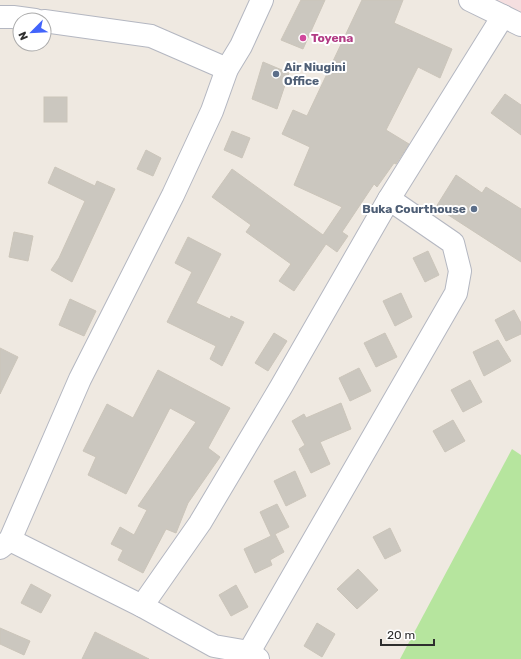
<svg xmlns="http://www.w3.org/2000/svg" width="521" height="659" font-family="Rubik,sans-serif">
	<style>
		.medical { fill: #f5dfe0 }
		.green { fill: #b6e59e }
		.building { fill: #cbc7bf; stroke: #cbc5ba }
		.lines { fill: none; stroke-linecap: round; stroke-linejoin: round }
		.minor-casing { stroke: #b4b7c1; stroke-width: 24 }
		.minor { stroke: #fff; stroke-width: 22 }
		.hotel-dot { fill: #d1479c; stroke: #fff; stroke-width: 1.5 }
		.service-dot { fill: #5c6f8a; stroke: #fff; stroke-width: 1.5 }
		.labels { text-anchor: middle; stroke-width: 4; stroke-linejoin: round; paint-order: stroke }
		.hotel-label { font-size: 12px; font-weight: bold; fill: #b23c85; stroke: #fff; text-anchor: start }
		.service-label { font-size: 12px; font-weight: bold; fill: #4e5e75; stroke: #fff; text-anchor: start }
	</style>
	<rect width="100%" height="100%" fill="#efe9e1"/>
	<!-- medical -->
	<path class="medical" d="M 470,0 L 521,0 L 521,25 Z"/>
	<!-- green -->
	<path class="green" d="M 512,449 L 521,455 L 521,659 L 400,659 Z"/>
	<!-- building -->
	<g class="building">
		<path d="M 301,0 L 325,0 L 303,49 L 281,40 Z"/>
		<path d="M 362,0 L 403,0 L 394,23 L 452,49 L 440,78 L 418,67 L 386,130 L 409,144 L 396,164 L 394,163 L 377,187 L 374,184 L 342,232 L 348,236 L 337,252 L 326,244 L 294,291 L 279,281 L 291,264 L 246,232 L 251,225 L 212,197 L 232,169 L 323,235 L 342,207 L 294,185 L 310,147 L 282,134 L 293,110 L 307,116 Z"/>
		<path d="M 263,62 L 289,73 L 277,109 L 252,99 Z"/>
		<path d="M 505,94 L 521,105 L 521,135 L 491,113 Z"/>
		<rect x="44" y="97" width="23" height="25"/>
		<path d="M 232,131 L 250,138 L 242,158 L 224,150 Z"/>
		<path d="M 146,150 L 161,158 L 153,176 L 137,169 Z"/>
		<path d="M 55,167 L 95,186 L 97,181 L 115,189 L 72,282 L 51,270 L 59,258 L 85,201 L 48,183 Z"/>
		<path d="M 456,175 L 482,193 L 486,187 L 521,209 L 521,262 L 436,207 Z"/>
		<path d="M 14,232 L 33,236 L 28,261 L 9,257 Z"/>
		<path d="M 188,237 L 221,254 L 196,303 L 230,319 L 231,316 L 244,322 L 222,366 L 210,359 L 216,346 L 167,322 L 192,272 L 175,263 Z"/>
		<path d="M 428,251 L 439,275 L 425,282 L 413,258 Z"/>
		<path d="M 401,293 L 412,317 L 395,326 L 383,301 Z"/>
		<path d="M 70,299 L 96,311 L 84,336 L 59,325 Z"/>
		<path d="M 514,310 L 521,323 L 521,334 L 506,341 L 495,320 Z"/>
		<path d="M 274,333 L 287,341 L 268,371 L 255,363 Z"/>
		<path d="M 385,333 L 397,357 L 376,367 L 364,343 Z"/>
		<path d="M 498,340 L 511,361 L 484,376 L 473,352 Z"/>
		<path d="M 0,348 L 18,357 L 0,394 Z"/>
		<path d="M 359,368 L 371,391 L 350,401 L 339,378 Z"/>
		<path d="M 158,370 L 230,408 L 208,448 L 220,457 L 188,503 L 176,533 L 166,529 L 143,573 L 118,560 L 123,550 L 111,544 L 120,527 L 134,535 L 147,510 L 138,506 L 196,422 L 170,408 L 126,494 L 88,475 L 96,457 L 83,451 L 107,404 L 133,418 Z"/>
		<path d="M 470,380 L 482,402 L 463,412 L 451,390 Z"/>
		<path d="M 341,403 L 351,429 L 320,442 L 330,464 L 311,473 L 299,449 L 305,445 L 292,421 L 304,414 L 306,418 Z"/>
		<path d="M 453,420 L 465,441 L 445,452 L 433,431 Z"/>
		<path d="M 295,471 L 306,496 L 286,506 L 274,481 Z"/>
		<path d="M 277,504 L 289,527 L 275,534 L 284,552 L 270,560 L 272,565 L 255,573 L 244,549 L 271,536 L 260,512 Z"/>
		<path d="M 390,528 L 401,551 L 385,559 L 373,537 Z"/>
		<path d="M 358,569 L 378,590 L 357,609 L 337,589 Z"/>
		<path d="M 31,584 L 51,595 L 41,613 L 21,603 Z"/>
		<path d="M 236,585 L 248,607 L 231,616 L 219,595 Z"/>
		<path d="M 317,623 L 335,634 L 322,657 L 304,646 Z"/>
		<path d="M 0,628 L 30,641 L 24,655 L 0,644 Z"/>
		<path d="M 95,632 L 149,659 L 82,659 Z"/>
	</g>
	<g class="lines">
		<defs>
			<g id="minor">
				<path d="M 470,0 L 521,25"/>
				<path d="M 0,17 L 13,17 L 35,20"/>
				<path d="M 44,21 L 151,36 L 227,69"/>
				<path d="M 10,540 L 142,606 L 214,646 L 249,652 L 258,659"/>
				<path d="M 0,548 L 10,540 L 80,379 L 173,195 L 212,111 L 227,69 L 241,46 L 262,0"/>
				<path d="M 142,606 L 200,523 L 281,387 L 389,199 L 503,16"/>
				<path d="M 249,652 L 456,293 L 460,271 L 453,243 L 389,199"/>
			</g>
		</defs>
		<!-- minor casing -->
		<use href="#minor" class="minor-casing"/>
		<!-- minor -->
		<use href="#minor" class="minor"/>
	</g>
	<!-- markers -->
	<circle class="hotel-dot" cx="303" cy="38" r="4"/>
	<g class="service-dot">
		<circle cx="276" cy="74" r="4"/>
		<circle cx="474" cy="209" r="4"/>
	</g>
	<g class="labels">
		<!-- hotel labels -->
		<g class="hotel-label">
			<text x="311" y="42">Toyena</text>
		</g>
		<!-- service labels -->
		<g class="service-label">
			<text x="284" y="71">Air Niugini<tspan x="284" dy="14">Office</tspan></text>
			<text x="466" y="213" text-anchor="end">Buka Courthouse</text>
		</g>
	</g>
	<!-- north arrow -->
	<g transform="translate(32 32) rotate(246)"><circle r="19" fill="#ffffff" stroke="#ababab"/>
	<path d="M0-3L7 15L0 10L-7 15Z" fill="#4264fb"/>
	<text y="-6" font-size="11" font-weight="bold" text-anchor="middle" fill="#2e2e2e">N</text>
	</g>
	<!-- scale -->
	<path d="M381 639v6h53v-6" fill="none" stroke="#2e2e2e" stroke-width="2"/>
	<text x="387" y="639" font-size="12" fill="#2e2e2e" stroke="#ffffff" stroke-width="3" paint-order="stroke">20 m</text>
</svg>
